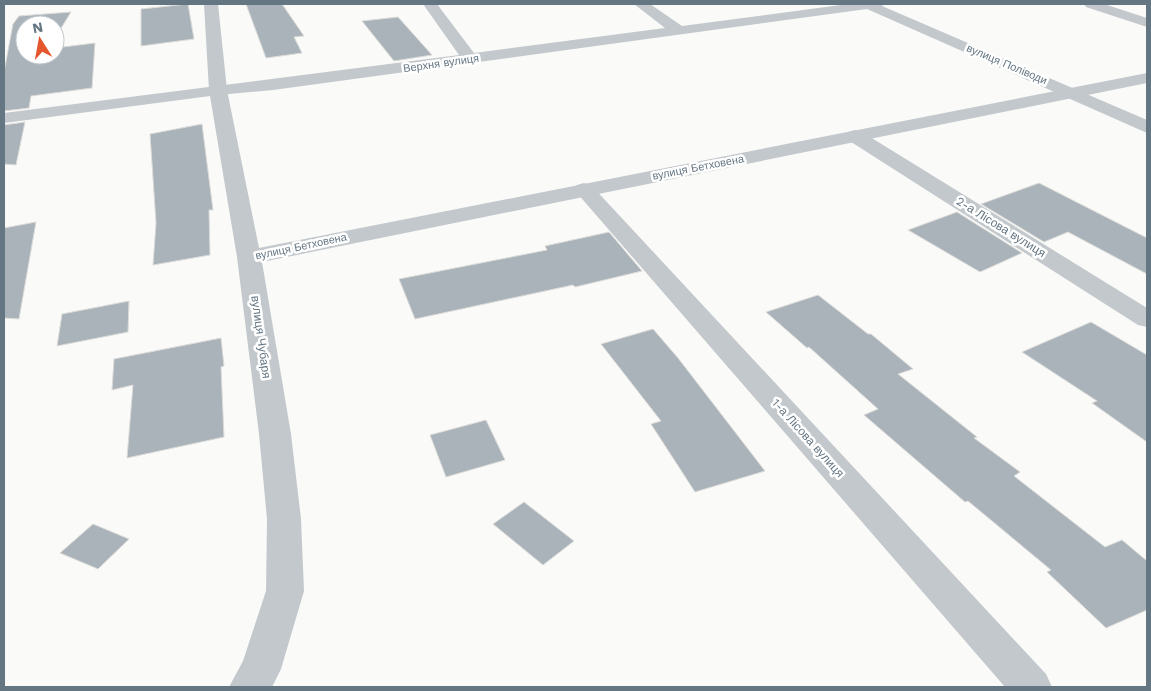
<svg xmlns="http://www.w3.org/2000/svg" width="1151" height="691" font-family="'Work Sans',sans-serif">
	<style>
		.building { fill: #aab3b9; stroke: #dcdcda }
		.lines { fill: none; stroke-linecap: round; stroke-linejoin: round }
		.minor { fill: #c3c8cc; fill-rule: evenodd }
		.tertiary { fill: #c3c8cc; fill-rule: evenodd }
		.labels { text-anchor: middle; stroke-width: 5; stroke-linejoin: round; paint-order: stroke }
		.far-street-label { font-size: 11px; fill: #657683; stroke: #fff }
		.street-label { font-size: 12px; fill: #657683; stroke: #fff }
	</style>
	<rect width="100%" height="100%" fill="#fafaf8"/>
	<!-- building -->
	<g class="building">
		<path d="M 188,4 L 194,39 L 141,46 L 141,9 Z"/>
		<path d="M 246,4 L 282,4 L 304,36 L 294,37 L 302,53 L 266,58 Z"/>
		<path d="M 71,12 L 55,38 L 55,25 L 25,25 L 25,55 L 55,55 L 55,48 L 95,43 L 92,88 L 31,96 L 29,108 L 4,111 L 4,72 L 13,24 L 19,16 Z"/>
		<path d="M 398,17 L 432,55 L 394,61 L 362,21 Z"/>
		<path d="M 25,122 L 16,165 L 4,164 L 4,125 Z"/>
		<path d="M 202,124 L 213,210 L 209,210 L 210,255 L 153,265 L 156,223 L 150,134 Z"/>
		<path d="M 1039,183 L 1147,238 L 1147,274 L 1068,232 L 1044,242 L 981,204 Z"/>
		<path d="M 957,212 L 1022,253 L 980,272 L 908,230 Z"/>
		<path d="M 36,222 L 19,319 L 4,318 L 4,228 Z"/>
		<path d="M 609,232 L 642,271 L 575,287 L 573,285 L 415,319 L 399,279 L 547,250 L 545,246 Z"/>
		<path d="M 818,295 L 868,334 L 871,334 L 913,369 L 898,374 L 977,437 L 974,438 L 1020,472 L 1014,476 L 1105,547 L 1122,540 L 1147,561 L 1147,610 L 1106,628 L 1047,572 L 1051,570 L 968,501 L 965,502 L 864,415 L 878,409 L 809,347 L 807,348 L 766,312 Z"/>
		<path d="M 129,301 L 128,332 L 57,346 L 62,314 Z"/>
		<path d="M 1091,322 L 1147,355 L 1147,442 L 1092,403 L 1097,401 L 1022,352 Z"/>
		<path d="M 653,329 L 678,358 L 765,471 L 695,492 L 651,424 L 661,421 L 601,344 Z"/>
		<path d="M 221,338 L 224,366 L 221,367 L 224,437 L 127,458 L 133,385 L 112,390 L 114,359 Z"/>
		<path d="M 486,420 L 505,460 L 446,477 L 430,435 Z"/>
		<path d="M 524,502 L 574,541 L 543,565 L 493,524 Z"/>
		<path d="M 93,524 L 129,539 L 98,569 L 60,553 Z"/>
	</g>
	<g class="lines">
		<!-- minor -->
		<g class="minor">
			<path d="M 423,4 L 437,4 L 474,53 L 665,28 L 634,4 L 650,4 L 682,26 L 848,4 L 884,4 L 882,6 L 1147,120 L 1147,133 L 867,9 L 273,90 L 218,95 L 4,123 L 4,113 L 459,55 Z"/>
			<path d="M 1084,4 L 1104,4 L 1147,18 L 1147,27 L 1086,7 Z"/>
			<path d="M 855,130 L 862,132 L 1147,308 L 1147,327 L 1138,325 L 848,140 L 845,136 L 848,132 Z"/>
			<path d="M 584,183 L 591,185 L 1046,674 L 1052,687 L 1005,687 L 577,193 L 573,189 L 577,185 Z"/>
		</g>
		<!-- tertiary -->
		<path class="tertiary" d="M 204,4 L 218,4 L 227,90 L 259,248 L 1147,73 L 1147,83 L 262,262 L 291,434 L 301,519 L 304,591 L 281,669 L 272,687 L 229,687 L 243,661 L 266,591 L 267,519 L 259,434 L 237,257 L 209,90 Z"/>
	</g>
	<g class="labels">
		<!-- far-street labels -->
		<g class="far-street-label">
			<text transform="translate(441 63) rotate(-8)" y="4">Верхня вулиця</text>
			<text transform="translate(1007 64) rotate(23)" y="4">вулиця Поліводи</text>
			<text transform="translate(698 167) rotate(-11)" y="4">вулиця Бетховена</text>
			<text transform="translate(301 246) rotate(-12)" y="4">вулиця Бетховена</text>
		</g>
		<!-- street labels -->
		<g class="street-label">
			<text transform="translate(1001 227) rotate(32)" y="4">2-а Лісова вулиця</text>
			<text transform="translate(261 337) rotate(82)" y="4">вулиця Чубаря</text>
			<text transform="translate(808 438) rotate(48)" y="4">1-а Лісова вулиця</text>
		</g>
	</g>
	<!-- border -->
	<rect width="1151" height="691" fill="none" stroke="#657683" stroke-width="10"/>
	<!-- north arrow -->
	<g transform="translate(40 40) rotate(349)"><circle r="24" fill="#ffffff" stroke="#c1c8cd"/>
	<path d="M0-4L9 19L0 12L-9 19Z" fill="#e4572e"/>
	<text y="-8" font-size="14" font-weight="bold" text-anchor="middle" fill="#657683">N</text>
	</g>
</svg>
